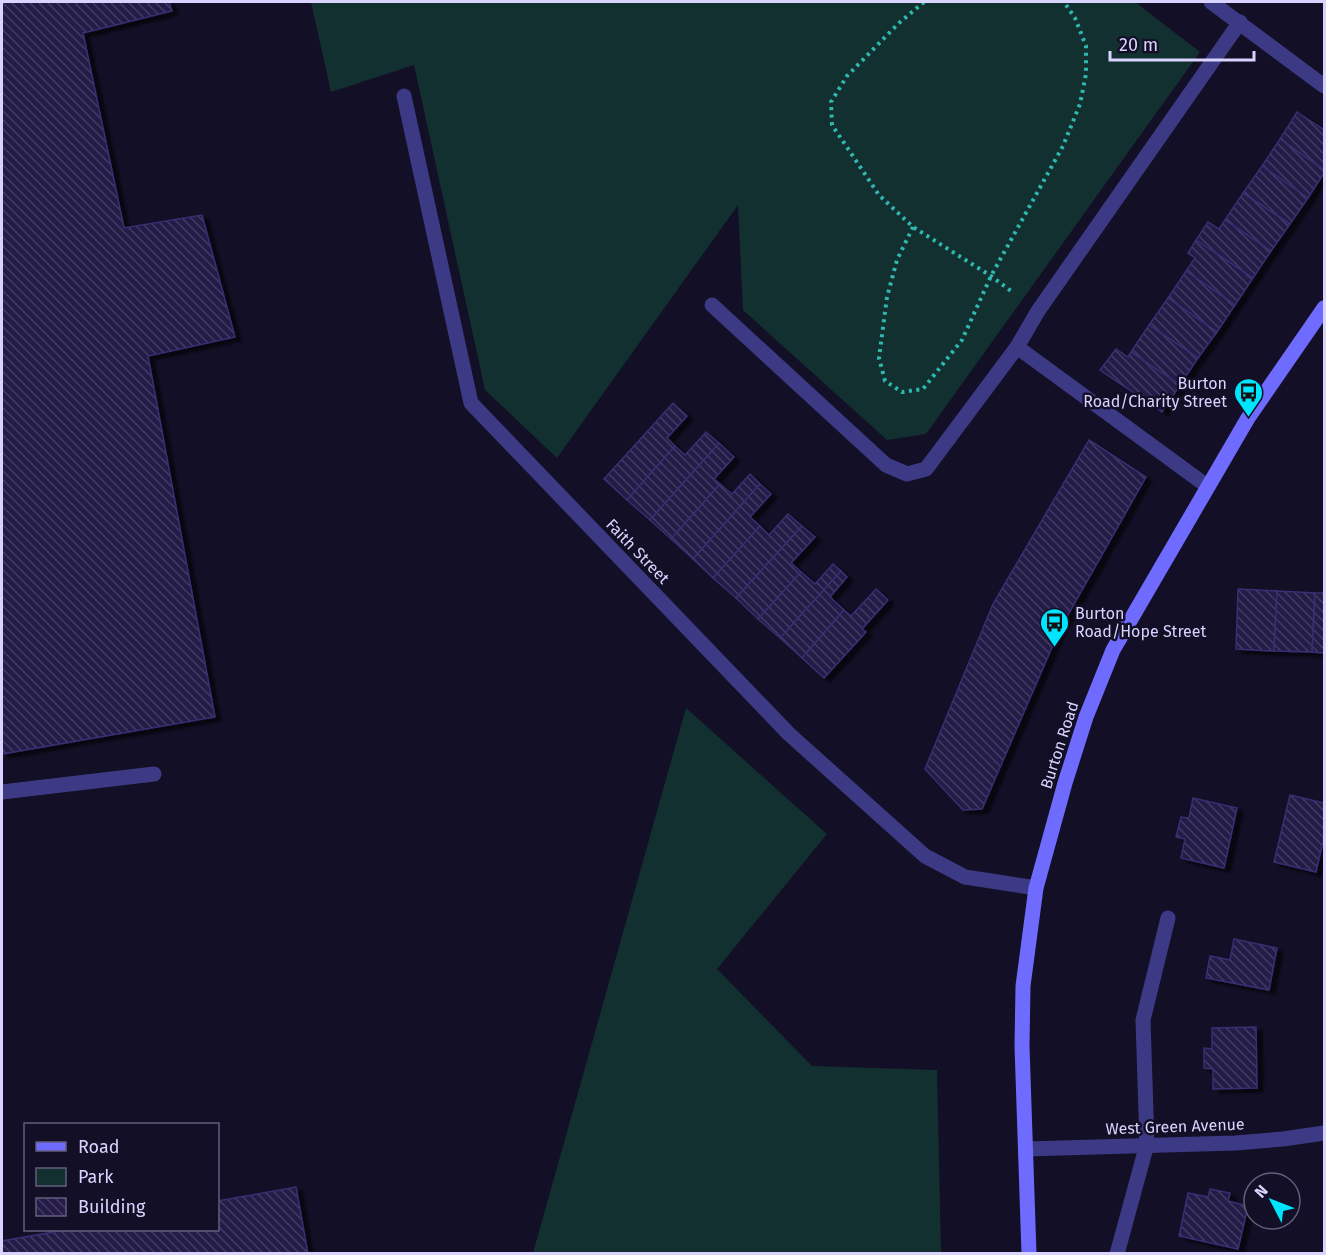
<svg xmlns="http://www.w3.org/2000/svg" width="1326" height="1255" font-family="'Fira Sans',sans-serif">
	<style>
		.green { fill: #12302f }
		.building { fill: url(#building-back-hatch); stroke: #3b2d73; stroke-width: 1.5; filter: url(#shadow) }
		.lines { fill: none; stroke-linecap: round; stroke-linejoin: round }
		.path { stroke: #2fb8b0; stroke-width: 4; stroke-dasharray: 3 4.5; stroke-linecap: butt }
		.lane { stroke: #3d3a85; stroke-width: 15 }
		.street { stroke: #3d3a85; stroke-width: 15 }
		.secondary { stroke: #6f6bff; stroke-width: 15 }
		.labels { text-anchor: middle; stroke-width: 5; stroke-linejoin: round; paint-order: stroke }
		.poi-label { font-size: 16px; fill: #d9d4ff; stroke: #130f26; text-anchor: end }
		.street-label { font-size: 16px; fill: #d9d4ff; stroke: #130f26 }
	</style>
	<defs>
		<pattern id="building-back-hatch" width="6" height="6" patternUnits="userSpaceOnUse" patternTransform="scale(1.5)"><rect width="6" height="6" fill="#241b47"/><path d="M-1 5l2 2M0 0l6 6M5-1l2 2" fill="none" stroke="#433b63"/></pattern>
		<filter id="shadow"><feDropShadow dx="6" dy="4" stdDeviation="1.5" flood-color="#0009"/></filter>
	</defs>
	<rect width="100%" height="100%" fill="#130f26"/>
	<!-- green -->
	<g class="green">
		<path d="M 311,2 L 1135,2 L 1200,52 L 926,434 L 887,440 L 743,310 L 738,205 L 557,458 L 485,390 L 414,65 L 331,92 Z"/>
		<path d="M 686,708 L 827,834 L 717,969 L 812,1066 L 937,1070 L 941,1253 L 533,1253 Z"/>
	</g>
	<!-- building -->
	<g class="building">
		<path d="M 2,2 L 169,2 L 172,11 L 83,33 L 124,228 L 202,215 L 235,337 L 148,356 L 215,717 L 2,754 Z"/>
		<path d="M 1297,112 L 1324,130 L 1324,170 L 1280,139 Z"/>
		<path d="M 1280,139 L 1324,170 L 1324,173 L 1308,198 L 1262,166 Z"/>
		<path d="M 1262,166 L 1308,198 L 1290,224 L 1243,193 Z"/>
		<path d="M 1243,193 L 1290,224 L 1271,251 L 1225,220 Z"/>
		<path d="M 1225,220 L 1271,251 L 1253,278 L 1196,240 L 1208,222 L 1219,229 Z"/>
		<path d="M 1196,240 L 1253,278 L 1235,305 L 1186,271 L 1195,258 L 1188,253 Z"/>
		<path d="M 1186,271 L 1235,305 L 1217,332 L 1168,298 Z"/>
		<path d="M 1168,298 L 1217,332 L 1198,358 L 1149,325 Z"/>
		<path d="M 1149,325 L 1198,358 L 1180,385 L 1131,352 Z"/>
		<path d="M 1116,349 L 1128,357 L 1131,352 L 1180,385 L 1162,412 L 1100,370 Z"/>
		<path d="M 673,403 L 687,416 L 667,438 L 675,446 L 627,500 L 604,479 Z"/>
		<path d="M 706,432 L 719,443 L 650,520 L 627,500 L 675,446 L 685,455 Z"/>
		<path d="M 1089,440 L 1146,477 L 1060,629 L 982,809 L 963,810 L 925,769 L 993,604 Z"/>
		<path d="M 719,443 L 734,457 L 714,479 L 720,484 L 671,539 L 650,520 Z"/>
		<path d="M 750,474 L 760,484 L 693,559 L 671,539 L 720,484 L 732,494 Z"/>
		<path d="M 760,484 L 771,494 L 750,517 L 760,526 L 713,578 L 693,559 Z"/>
		<path d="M 788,514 L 802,526 L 736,598 L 713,578 L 760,526 L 769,535 Z"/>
		<path d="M 802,526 L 815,537 L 791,563 L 801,572 L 758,619 L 736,598 Z"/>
		<path d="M 833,564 L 841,571 L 780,638 L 758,619 L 801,572 L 815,584 Z"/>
		<path d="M 841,571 L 847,577 L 830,597 L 844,610 L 802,658 L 780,638 Z"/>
		<path d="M 876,589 L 888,600 L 862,629 L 866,632 L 824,678 L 802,658 L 844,610 L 851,616 Z"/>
		<path d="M 1238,589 L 1277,591 L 1274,651 L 1236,649 Z"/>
		<path d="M 1277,591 L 1315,593 L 1312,652 L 1274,651 Z"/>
		<path d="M 1315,593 L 1324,593 L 1324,653 L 1312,652 Z"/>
		<path d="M 1290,795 L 1324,803 L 1324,837 L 1316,872 L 1274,862 Z"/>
		<path d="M 1193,798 L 1237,808 L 1224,868 L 1181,858 L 1185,839 L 1176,837 L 1181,817 L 1189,818 Z"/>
		<path d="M 1234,939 L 1277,948 L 1269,990 L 1206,978 L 1210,956 L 1230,960 Z"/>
		<path d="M 1256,1027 L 1257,1088 L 1213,1089 L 1213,1069 L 1204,1068 L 1204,1048 L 1212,1049 L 1212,1028 Z"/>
		<path d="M 296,1187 L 308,1254 L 2,1254 L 2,1241 L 65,1230 L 218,1230 L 218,1201 Z"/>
		<path d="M 1210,1189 L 1230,1193 L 1228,1201 L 1248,1206 L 1238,1249 L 1179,1236 L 1188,1193 L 1208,1197 Z"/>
	</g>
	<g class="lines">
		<!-- path -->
		<g class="path">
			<path d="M 924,2 L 899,23 L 847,76 L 831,102 L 832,125 L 879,195 L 913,227 L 991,276 L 1011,291"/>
			<path d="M 913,227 L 897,260 L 887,297 L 879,358 L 885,381 L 902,392 L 923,389 L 962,340 L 991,276 L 1063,146 L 1080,104 L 1086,74 L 1086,46 L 1075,18 L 1064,2"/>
		</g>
		<!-- lane -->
		<g class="lane">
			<path d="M 712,305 L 886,465 L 907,474 L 926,469 L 1017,347 L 1038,311 L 1240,22"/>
			<path d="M 2,792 L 154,774"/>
			<path d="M 1117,1254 L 1147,1144 L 1143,1020 L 1168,918"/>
		</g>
		<!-- street -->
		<g class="street">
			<path d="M 1211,2 L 1324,86"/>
			<path d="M 404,96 L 471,403 L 789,734 L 925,856 L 965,877 L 1036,888"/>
			<path d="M 1017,347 L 1207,486"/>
			<path d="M 1026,1149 L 1235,1143 L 1283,1139 L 1324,1133"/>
		</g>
		<!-- secondary -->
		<path class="secondary" d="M 1029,1254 L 1022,1046 L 1023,986 L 1036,888 L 1065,783 L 1086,717 L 1113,650 L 1248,418 L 1324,308"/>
	</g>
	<!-- icons -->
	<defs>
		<symbol id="bus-pin" viewBox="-11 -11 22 30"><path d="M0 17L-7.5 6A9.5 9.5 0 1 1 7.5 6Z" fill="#00e5ff" stroke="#130f26"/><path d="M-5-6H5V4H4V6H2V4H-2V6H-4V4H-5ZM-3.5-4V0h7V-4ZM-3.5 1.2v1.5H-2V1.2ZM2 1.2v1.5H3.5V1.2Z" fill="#111"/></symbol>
	</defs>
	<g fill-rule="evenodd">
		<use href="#bus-pin" x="1232" y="376" width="33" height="45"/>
		<use href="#bus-pin" x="1038" y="606" width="33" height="45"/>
	</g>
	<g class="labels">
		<!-- poi labels -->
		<g class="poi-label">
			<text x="1227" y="389">Burton<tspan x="1227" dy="18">Road/Charity Street</tspan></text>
			<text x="1075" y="619" text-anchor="start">Burton<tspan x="1075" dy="18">Road/Hope Street</tspan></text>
		</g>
		<!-- street labels -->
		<g class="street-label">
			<text transform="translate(638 551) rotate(46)" y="6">Faith Street</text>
			<text transform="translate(1059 745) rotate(-72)" y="6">Burton Road</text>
			<text transform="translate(1175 1126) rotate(-2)" y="6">West Green Avenue</text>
		</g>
	</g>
	<!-- border -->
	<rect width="1326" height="1255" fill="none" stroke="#d9d4ff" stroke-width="6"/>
	<!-- legend -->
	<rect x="24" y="1123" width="195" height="108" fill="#130f26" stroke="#625e7d" stroke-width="1.5"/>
	<rect x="36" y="1142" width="30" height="9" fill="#6f6bff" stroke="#625e7d" stroke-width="1.5"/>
	<text x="78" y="1153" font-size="18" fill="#d9d4ff">Road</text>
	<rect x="36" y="1168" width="30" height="18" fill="#12302f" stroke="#625e7d" stroke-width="1.5"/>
	<text x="78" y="1183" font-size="18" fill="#d9d4ff">Park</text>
	<rect x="36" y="1198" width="30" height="18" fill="url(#building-back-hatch)" stroke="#625e7d" stroke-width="1.5"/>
	<text x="78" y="1213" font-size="18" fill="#d9d4ff">Building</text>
	<!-- north arrow -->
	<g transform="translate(1272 1201) rotate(312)"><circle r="28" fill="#130f26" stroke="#625e7d" stroke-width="1.5"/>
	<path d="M0-4.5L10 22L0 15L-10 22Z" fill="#00e5ff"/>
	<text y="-9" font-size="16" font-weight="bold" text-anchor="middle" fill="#d9d4ff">N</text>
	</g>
	<!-- scale -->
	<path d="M1110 51v9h144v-9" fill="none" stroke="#d9d4ff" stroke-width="3"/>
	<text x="1119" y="51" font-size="18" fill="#d9d4ff" stroke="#130f26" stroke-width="4.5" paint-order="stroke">20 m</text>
</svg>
